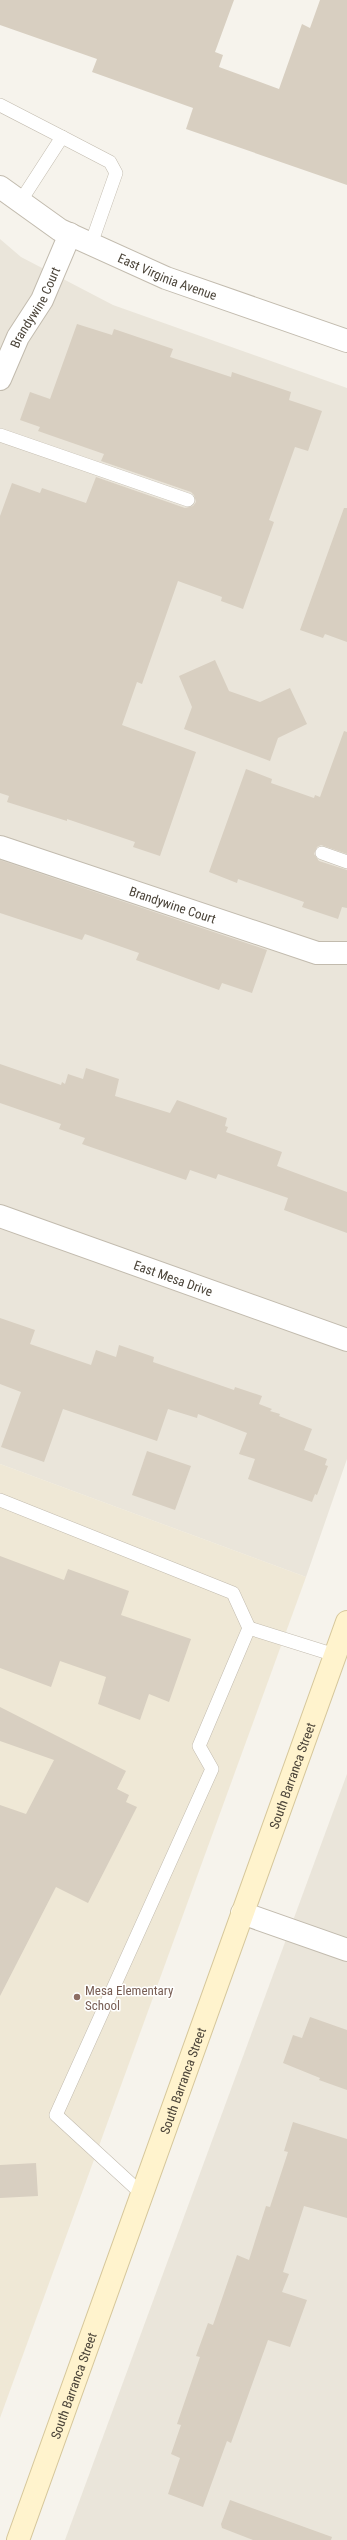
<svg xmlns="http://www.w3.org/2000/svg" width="347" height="2540" font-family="'Roboto Condensed',sans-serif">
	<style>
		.residential { fill: #eae5da }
		.education { fill: #efe8d6 }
		.building { fill: #d8cfc1 }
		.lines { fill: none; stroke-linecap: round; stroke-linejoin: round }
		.service-casing { stroke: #c2bbae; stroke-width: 14 }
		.minor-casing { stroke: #c2bbae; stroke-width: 24 }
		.secondary-casing { stroke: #d6c79b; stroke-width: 24 }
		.service { stroke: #fff; stroke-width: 13 }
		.minor { stroke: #fff; stroke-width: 22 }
		.secondary { stroke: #fff3cd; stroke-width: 22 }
		.education-dot { fill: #8d6e63; stroke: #fff; stroke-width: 1.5 }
		.labels { text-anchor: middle; stroke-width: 3; stroke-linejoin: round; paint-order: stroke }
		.street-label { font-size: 13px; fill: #4b4439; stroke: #fff }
		.education-label { font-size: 13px; fill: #785e54; stroke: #fff; text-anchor: start }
	</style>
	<rect width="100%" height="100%" fill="#f6f3ec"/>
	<!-- residential -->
	<g class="residential">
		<path d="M 0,239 L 21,257 L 113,305 L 347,388 L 347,1459 L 306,1577 L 0,1464 Z"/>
		<path d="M 347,1774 L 347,2540 L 65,2540 Z"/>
	</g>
	<!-- education -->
	<path class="education" d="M 0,1464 L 306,1577 L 0,2418 Z"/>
	<!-- building -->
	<g class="building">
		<path d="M 0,0 L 234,0 L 215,52 L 223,55 L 219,67 L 279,89 L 302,24 L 310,28 L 320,0 L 347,0 L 347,185 L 186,129 L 193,108 L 92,72 L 97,59 L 0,25 Z"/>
		<path d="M 77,324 L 112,335 L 114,329 L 173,349 L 170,357 L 231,377 L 232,372 L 291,392 L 289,400 L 322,411 L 308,451 L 295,447 L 269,520 L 274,522 L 243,609 L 221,601 L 222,597 L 178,581 L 142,684 L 137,682 L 122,725 L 196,752 L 160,856 L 133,847 L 135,842 L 67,819 L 67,821 L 7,802 L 9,796 L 0,793 L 0,516 L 12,483 L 40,493 L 42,488 L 86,503 L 96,477 L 185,508 L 193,506 L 196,502 L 194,495 L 191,492 L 101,461 L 104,454 L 38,431 L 40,427 L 20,420 L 30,392 L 50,399 Z"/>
		<path d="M 344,508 L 347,508 L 347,642 L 325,634 L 323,638 L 300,630 Z"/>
		<path d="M 215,660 L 229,691 L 260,702 L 290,688 L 307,724 L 278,738 L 270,761 L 184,729 L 192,707 L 179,676 Z"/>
		<path d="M 344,731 L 347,732 L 347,854 L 321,845 L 317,847 L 314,854 L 319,861 L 347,870 L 347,908 L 342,907 L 338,919 L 302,907 L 304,902 L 238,879 L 237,883 L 209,872 L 246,769 L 272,779 L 271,783 L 314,798 L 315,795 L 320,797 Z"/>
		<path d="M 0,860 L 267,950 L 252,993 L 222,983 L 219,990 L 136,960 L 139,953 L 85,934 L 82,940 L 0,913 Z"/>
		<path d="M 0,1064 L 61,1085 L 62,1082 L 65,1084 L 68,1074 L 83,1079 L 86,1068 L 119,1079 L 115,1096 L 170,1113 L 177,1100 L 227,1118 L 225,1126 L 228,1127 L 226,1132 L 282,1152 L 277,1166 L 347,1192 L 347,1233 L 284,1210 L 288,1198 L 218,1174 L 216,1179 L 190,1170 L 186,1180 L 82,1144 L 85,1138 L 59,1129 L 61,1124 L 0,1103 Z"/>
		<path d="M 0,1318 L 35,1330 L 30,1344 L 91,1365 L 96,1350 L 116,1357 L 119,1345 L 154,1357 L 153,1362 L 234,1390 L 235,1387 L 262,1396 L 259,1404 L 272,1409 L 270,1411 L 280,1414 L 279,1416 L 312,1429 L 304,1450 L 327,1459 L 325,1465 L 328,1466 L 317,1495 L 315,1494 L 312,1502 L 248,1479 L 255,1459 L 239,1454 L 247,1433 L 198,1414 L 197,1418 L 168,1409 L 157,1441 L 63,1409 L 44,1462 L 1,1447 L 21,1392 L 0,1384 Z"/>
		<path d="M 147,1451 L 191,1466 L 175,1510 L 132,1495 Z"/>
		<path d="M 0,1556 L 64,1580 L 68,1569 L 129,1591 L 121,1615 L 191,1639 L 169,1702 L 149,1694 L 140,1720 L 98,1704 L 106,1677 L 60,1661 L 51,1687 L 0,1668 Z"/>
		<path d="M 0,1707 L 126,1771 L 117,1789 L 129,1795 L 126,1802 L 137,1807 L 88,1903 L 56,1887 L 0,1996 L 0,1805 L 26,1814 L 54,1760 L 0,1741 Z"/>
		<path d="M 310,2017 L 347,2030 L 347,2090 L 319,2080 L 320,2078 L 283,2063 L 293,2035 L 302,2038 Z"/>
		<path d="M 293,2122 L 347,2139 L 347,2218 L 304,2206 L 283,2272 L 289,2274 L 282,2292 L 307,2300 L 290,2347 L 268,2340 L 231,2443 L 227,2441 L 203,2507 L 168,2494 L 180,2458 L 171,2454 L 181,2425 L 177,2424 L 200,2357 L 196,2356 L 208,2323 L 213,2325 L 237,2255 L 249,2260 L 266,2206 L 270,2207 L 288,2152 L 284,2151 Z"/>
		<path d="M 36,2163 L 38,2196 L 0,2198 L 0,2165 Z"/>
		<path d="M 230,2500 L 332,2537 L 331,2540 L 253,2540 L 222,2528 L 221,2524 Z"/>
	</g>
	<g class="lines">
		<defs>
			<g id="service">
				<path d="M 0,105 L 62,137 L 20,202"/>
				<path d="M 62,137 L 110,162 L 116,173 L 91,244"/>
				<path d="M 0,435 L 188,500"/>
				<path d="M 322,853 L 347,862"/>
				<path d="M 0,1500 L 233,1593 L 249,1628"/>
				<path d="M 142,2194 L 56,2115 L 212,1769 L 199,1746 L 249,1628 L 335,1655"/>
			</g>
			<g id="minor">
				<path id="s1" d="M 0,187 L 60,230 L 166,278 L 347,341"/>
				<path id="s2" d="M 0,379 L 18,337 L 42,300 L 70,234"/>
				<path id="s3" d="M 0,847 L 317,953 L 347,953"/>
				<path id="s4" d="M 0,1216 L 347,1340"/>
				<path d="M 242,1913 L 347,1950"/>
			</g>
			<g id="secondary">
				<path id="s5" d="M 18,2540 L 347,1622"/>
			</g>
		</defs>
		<!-- service casing -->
		<use href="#service" class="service-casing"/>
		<!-- minor casing -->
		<use href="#minor" class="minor-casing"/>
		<!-- secondary casing -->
		<use href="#secondary" class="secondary-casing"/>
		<!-- service -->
		<use href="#service" class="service"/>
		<!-- minor -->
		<use href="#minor" class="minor"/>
		<!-- secondary -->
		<use href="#secondary" class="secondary"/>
	</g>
	<!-- markers -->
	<circle class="education-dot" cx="77" cy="1997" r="4"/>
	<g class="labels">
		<!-- street labels -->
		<g class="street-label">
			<text dy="5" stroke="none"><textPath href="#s1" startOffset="191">East Virginia Avenue</textPath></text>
			<text dy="5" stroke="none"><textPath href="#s2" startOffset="80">Brandywine Court</textPath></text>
			<text dy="5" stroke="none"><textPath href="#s3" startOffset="182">Brandywine Court</textPath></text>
			<text dy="5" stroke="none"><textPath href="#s4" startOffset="184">East Mesa Drive</textPath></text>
			<text dy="5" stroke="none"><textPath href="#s5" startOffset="812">South Barranca Street</textPath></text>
			<text dy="5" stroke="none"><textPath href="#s5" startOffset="488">South Barranca Street</textPath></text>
			<text dy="5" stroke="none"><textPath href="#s5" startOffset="164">South Barranca Street</textPath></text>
		</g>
		<!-- education labels -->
		<g class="education-label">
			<text x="85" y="1995">Mesa Elementary<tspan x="85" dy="15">School</tspan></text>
		</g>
	</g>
</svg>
